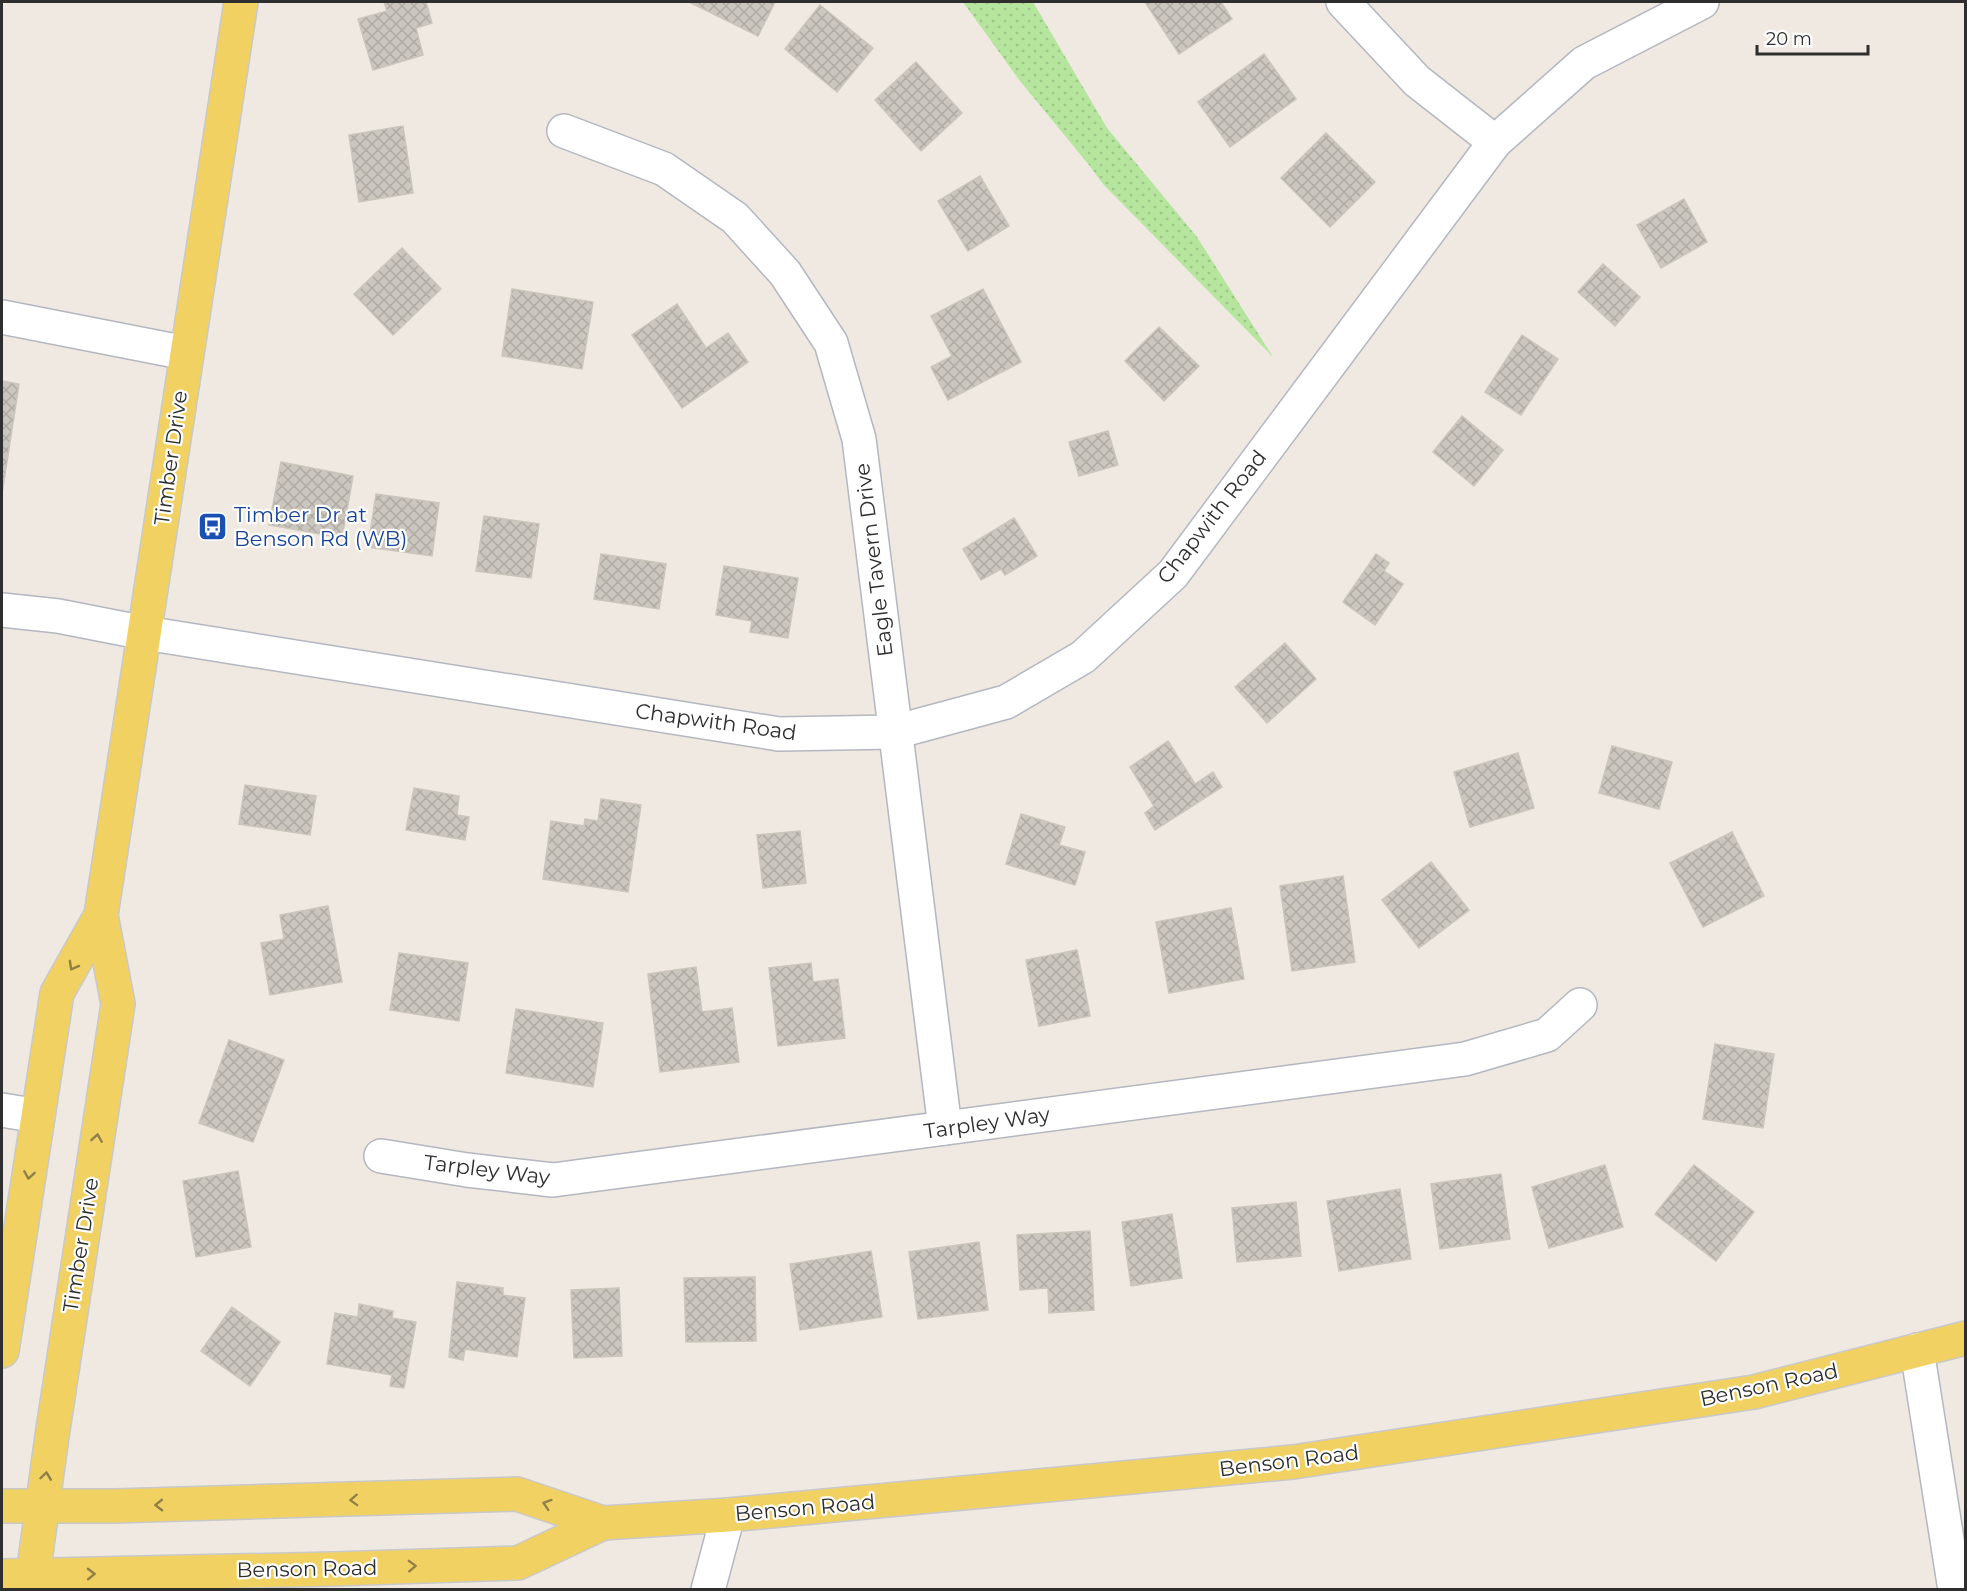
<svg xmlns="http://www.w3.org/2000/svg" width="1967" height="1591" font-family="Montserrat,sans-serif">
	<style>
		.park { fill: url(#park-dots) }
		.building { fill: url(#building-cross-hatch); stroke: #cbc5ba; stroke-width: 1.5 }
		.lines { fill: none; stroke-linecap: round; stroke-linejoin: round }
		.minor-casing { stroke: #b4b7c1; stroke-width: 36 }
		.major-casing { stroke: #c9c9c9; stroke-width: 36 }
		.minor { stroke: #fff; stroke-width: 33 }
		.major { stroke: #f2d163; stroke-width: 33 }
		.oneway { stroke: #908048 }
		.labels { text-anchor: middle; stroke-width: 4.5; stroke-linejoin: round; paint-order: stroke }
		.street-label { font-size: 21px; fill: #2e2e2e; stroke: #fff }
		.transit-label { font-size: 21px; fill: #164399; stroke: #fff; text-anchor: start }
	</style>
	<defs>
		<pattern id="park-dots" width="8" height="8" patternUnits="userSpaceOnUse" patternTransform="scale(1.5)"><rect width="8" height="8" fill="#b6e59e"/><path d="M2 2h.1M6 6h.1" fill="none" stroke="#9dc588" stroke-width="1.8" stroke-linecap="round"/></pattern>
		<pattern id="building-cross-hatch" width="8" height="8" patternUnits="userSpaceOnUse" patternTransform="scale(1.5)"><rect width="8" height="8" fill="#cbc7bf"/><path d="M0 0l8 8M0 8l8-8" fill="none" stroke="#afaba4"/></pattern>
	</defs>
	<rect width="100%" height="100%" fill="#efe9e1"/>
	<!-- park -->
	<path class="park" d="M 963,2 L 1033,2 L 1107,128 L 1197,237 L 1273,357 L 1103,184 L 1089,165 L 1020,81 Z"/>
	<!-- building -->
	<g class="building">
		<path d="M 384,2 L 426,2 L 432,23 L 416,28 L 423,55 L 373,70 L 358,19 L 387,11 Z"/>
		<path d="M 689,2 L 775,2 L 758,36 Z"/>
		<path d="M 1145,2 L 1221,2 L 1232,19 L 1179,54 Z"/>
		<path d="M 820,5 L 873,48 L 837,92 L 785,49 Z"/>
		<path d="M 1264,54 L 1296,99 L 1230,147 L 1198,102 Z"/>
		<path d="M 916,62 L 962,113 L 921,151 L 875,100 Z"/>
		<path d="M 403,126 L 413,193 L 359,202 L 349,135 Z"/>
		<path d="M 1326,133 L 1375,182 L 1330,227 L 1281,178 Z"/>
		<path d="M 980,176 L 1009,226 L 968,251 L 938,201 Z"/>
		<path d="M 1684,199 L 1707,242 L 1661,268 L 1637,225 Z"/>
		<path d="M 402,248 L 441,289 L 393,335 L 354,294 Z"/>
		<path d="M 1603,264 L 1640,297 L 1615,326 L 1578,292 Z"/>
		<path d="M 512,289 L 593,302 L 582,369 L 502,356 Z"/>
		<path d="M 983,289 L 1021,362 L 948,400 L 931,367 L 952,356 L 931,316 Z"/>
		<path d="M 677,304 L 706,348 L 728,333 L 748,362 L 682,408 L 632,335 Z"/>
		<path d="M 1159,327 L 1199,366 L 1164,401 L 1125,361 Z"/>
		<path d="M 1522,335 L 1558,359 L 1521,415 L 1485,392 Z"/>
		<path d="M 2,381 L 19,384 L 2,494 Z"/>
		<path d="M 1462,416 L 1503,450 L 1474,486 L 1433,452 Z"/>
		<path d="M 1108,431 L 1118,465 L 1079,476 L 1069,442 Z"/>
		<path d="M 281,462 L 353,476 L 342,538 L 269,525 Z"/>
		<path d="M 376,494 L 439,503 L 432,556 L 368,547 Z"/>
		<path d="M 484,516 L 539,524 L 531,578 L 476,571 Z"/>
		<path d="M 1014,518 L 1037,556 L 1005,575 L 1001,569 L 981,580 L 963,549 Z"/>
		<path d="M 601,554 L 666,564 L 659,609 L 594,599 Z"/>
		<path d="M 1376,554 L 1389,563 L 1384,571 L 1403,584 L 1375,625 L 1343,602 Z"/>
		<path d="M 724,566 L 798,578 L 788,638 L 750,632 L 752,621 L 716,615 Z"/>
		<path d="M 1285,643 L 1316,679 L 1267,723 L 1235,687 Z"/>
		<path d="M 1168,741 L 1195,784 L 1213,772 L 1222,787 L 1155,830 L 1145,813 L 1154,806 L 1130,767 Z"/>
		<path d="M 1612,746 L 1672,762 L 1659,809 L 1599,793 Z"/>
		<path d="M 1518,753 L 1534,808 L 1470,827 L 1454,772 Z"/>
		<path d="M 245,785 L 316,796 L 310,835 L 239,824 Z"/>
		<path d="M 414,788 L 459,796 L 457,815 L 469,817 L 465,840 L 406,830 Z"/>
		<path d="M 601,799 L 641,805 L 628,892 L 543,879 L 551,821 L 584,826 L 585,819 L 598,821 Z"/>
		<path d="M 1021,814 L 1065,827 L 1059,845 L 1085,852 L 1075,885 L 1006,864 Z"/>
		<path d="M 800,831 L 806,883 L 763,888 L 757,835 Z"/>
		<path d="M 1732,832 L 1764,896 L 1703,927 L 1670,863 Z"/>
		<path d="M 1431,862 L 1469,910 L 1419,948 L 1382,900 Z"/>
		<path d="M 1343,876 L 1355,962 L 1292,971 L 1280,886 Z"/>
		<path d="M 328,906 L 342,982 L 270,995 L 261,943 L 284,939 L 280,915 Z"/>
		<path d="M 1231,908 L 1244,979 L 1169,993 L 1156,922 Z"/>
		<path d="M 1077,950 L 1090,1016 L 1039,1026 L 1026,960 Z"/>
		<path d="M 399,953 L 468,963 L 459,1021 L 390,1010 Z"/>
		<path d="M 811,963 L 813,982 L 838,979 L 845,1038 L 778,1046 L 769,968 Z"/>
		<path d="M 696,967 L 702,1012 L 732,1008 L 739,1062 L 660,1072 L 648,974 Z"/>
		<path d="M 516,1009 L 603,1023 L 593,1087 L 506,1073 Z"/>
		<path d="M 229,1040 L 284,1060 L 253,1142 L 199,1123 Z"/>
		<path d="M 1715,1044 L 1774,1054 L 1763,1128 L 1703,1119 Z"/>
		<path d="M 1605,1165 L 1623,1227 L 1549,1248 L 1532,1187 Z"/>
		<path d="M 1694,1165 L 1754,1212 L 1716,1261 L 1655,1214 Z"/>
		<path d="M 238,1171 L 251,1247 L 196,1257 L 183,1181 Z"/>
		<path d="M 1501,1174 L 1510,1239 L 1440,1249 L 1431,1184 Z"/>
		<path d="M 1400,1189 L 1411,1259 L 1339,1271 L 1327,1201 Z"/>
		<path d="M 1296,1202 L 1301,1256 L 1237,1262 L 1232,1208 Z"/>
		<path d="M 1172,1214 L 1182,1278 L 1131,1286 L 1122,1222 Z"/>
		<path d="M 1090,1231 L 1094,1310 L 1049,1313 L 1048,1288 L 1020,1290 L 1017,1235 Z"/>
		<path d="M 979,1242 L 988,1310 L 918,1319 L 909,1252 Z"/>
		<path d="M 871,1251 L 882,1317 L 800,1330 L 790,1264 Z"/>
		<path d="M 755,1277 L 756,1341 L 686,1342 L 684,1278 Z"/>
		<path d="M 457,1282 L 503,1288 L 503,1295 L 525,1298 L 517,1357 L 465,1349 L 463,1360 L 449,1357 Z"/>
		<path d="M 619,1288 L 622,1356 L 574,1358 L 571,1290 Z"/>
		<path d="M 359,1304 L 393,1311 L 392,1318 L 416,1322 L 404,1388 L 390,1386 L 392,1375 L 327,1364 L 335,1313 L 358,1317 Z"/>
		<path d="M 232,1307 L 280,1342 L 250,1386 L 201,1351 Z"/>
	</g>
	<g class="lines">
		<defs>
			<g id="minor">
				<path d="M 1343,2 L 1417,81 L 1495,142"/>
				<path d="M 564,131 L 664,169 L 735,218 L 785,273 L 831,343 L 859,439 L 945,1128"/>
				<path d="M 2,317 L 186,353"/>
				<path d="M 2,610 L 58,616 L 145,633 L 779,734 L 895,732 L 1006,702 L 1083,657 L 1173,574 L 1495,142 L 1584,63 L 1702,2"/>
				<path d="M 2,1110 L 38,1116"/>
				<path d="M 381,1156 L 467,1170 L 553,1180 L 1465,1059 L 1547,1035 L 1580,1005"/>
				<path d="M 1917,1350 L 1955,1590"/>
				<path d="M 708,1590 L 728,1515"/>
			</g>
			<g id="major">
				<path d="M 2,1351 L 57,993 L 101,915"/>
				<path d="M 2,1506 L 115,1506 L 517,1494 L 603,1523 L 728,1515 L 1293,1462 L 1754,1392 L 1966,1338"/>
				<path d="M 2,1576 L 333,1569 L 518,1563 L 603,1523"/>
				<path d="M 31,1590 L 52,1436 L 118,1004 L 101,915 L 241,2"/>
			</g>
		</defs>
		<!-- minor casing -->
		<use href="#minor" class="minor-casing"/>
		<!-- major casing -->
		<use href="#major" class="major-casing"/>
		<!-- minor -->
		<use href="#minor" class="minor"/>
		<!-- major -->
		<use href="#major" class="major"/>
	</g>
	<!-- one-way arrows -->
	<defs><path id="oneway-chevron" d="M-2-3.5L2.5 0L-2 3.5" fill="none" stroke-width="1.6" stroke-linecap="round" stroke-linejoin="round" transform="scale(1.5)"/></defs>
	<g class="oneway">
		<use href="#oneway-chevron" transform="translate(73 966) rotate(119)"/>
		<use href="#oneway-chevron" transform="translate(97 1138) rotate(-81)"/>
		<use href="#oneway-chevron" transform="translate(29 1175) rotate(99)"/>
		<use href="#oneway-chevron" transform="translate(46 1476) rotate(-82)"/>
		<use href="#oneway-chevron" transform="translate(354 1500) rotate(178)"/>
		<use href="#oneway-chevron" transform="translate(547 1504) rotate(-162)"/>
		<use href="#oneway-chevron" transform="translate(159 1505) rotate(179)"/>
		<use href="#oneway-chevron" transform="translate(412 1566) rotate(-2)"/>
		<use href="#oneway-chevron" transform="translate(91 1574) rotate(-1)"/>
	</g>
	<!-- icons -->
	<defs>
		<symbol id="bus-square" viewBox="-11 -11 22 22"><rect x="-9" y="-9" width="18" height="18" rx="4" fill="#1a4fb4" stroke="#fff"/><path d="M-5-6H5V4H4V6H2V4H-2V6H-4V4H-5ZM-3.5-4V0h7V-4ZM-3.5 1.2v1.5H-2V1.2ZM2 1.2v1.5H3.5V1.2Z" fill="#fff"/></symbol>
	</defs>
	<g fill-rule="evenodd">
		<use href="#bus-square" x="196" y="510" width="33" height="33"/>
	</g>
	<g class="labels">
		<!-- street labels -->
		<g class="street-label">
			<text transform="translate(171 458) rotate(-82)" y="7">Timber Drive</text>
			<text transform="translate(1212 517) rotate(-52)" y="7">Chapwith Road</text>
			<text transform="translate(874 560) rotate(-97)" y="7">Eagle Tavern Drive</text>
			<text transform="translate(716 722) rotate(8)" y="7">Chapwith Road</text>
			<text transform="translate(987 1123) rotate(-8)" y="7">Tarpley Way</text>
			<text transform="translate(487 1170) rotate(7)" y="7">Tarpley Way</text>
			<text transform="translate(81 1245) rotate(-81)" y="7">Timber Drive</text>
			<text transform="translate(1769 1385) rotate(-12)" y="7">Benson Road</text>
			<text transform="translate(1289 1461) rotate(-7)" y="7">Benson Road</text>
			<text transform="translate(805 1508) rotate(-5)" y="7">Benson Road</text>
			<text transform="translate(307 1569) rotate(-1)" y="7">Benson Road</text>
		</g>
		<!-- transit labels -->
		<g class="transit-label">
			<text x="234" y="522">Timber Dr at<tspan x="234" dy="24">Benson Rd (WB)</tspan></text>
		</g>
	</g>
	<!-- border -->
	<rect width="1967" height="1591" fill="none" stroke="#2e2e2e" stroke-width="6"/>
	<!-- scale -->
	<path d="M1757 45v9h111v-9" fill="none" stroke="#2e2e2e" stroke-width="3"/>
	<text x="1766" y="45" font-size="18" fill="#2e2e2e" stroke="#ffffff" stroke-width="4.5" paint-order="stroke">20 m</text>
</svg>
